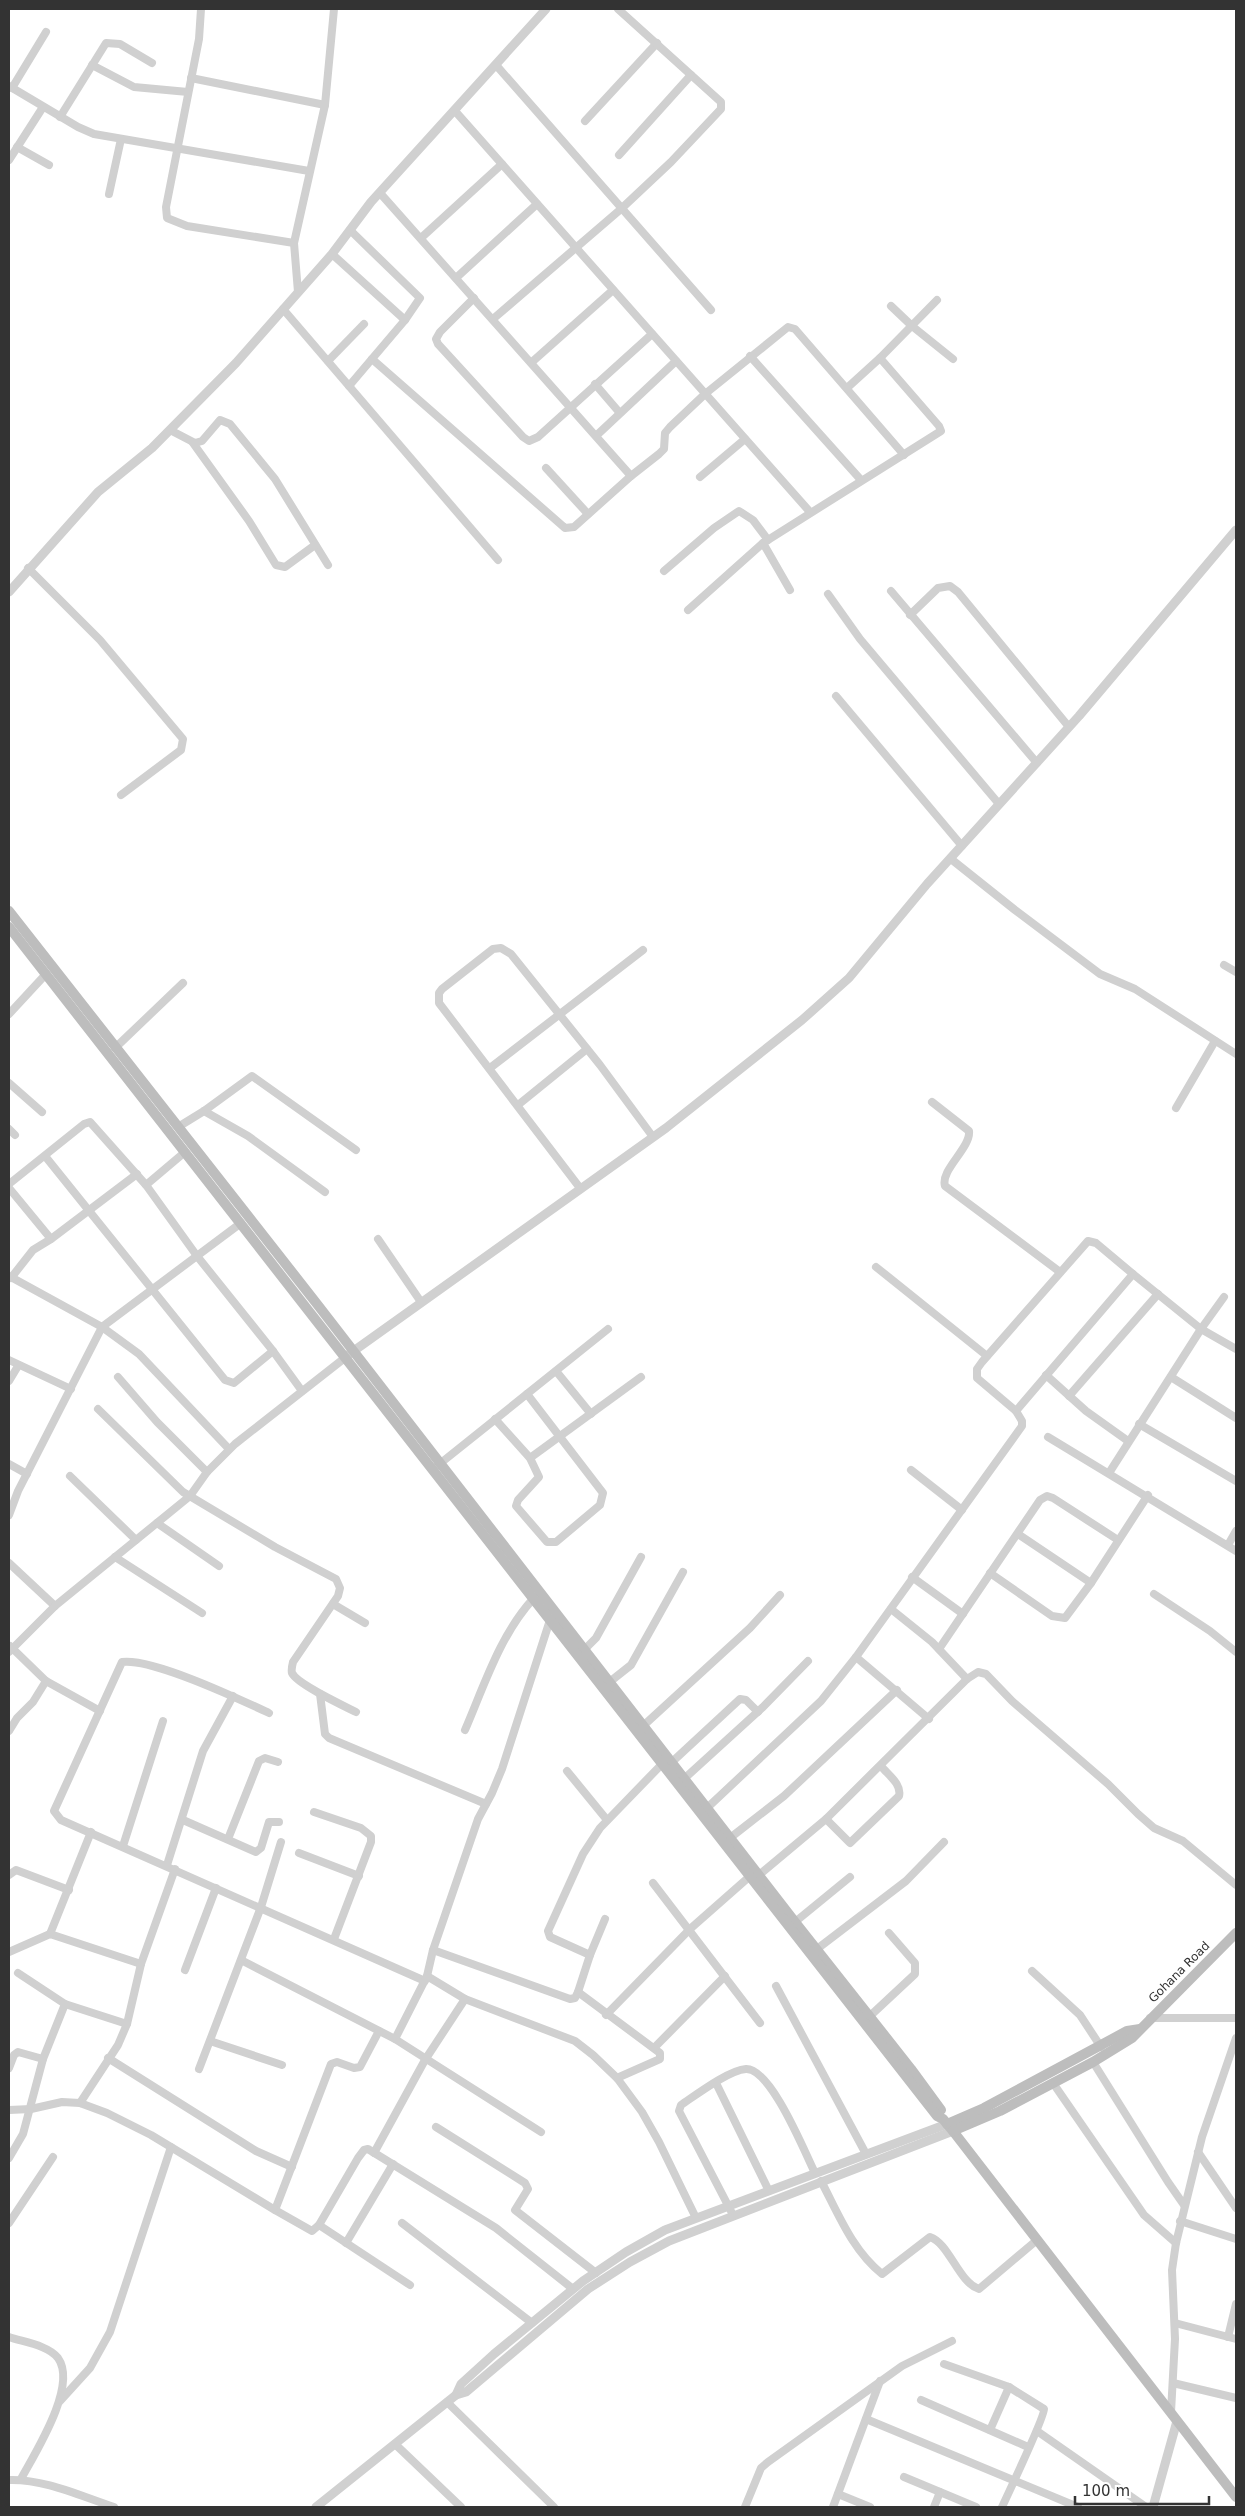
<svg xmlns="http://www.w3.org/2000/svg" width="1245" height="2516" font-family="'DejaVu Sans',sans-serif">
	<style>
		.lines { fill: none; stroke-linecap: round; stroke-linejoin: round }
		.minor { stroke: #d0d0d0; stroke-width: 8 }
		.tertiary { stroke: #d0d0d0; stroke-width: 9 }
		.secondary { stroke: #bdbdbd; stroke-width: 10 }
		.labels { text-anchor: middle; stroke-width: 5; stroke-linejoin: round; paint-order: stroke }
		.street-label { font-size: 12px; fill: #333; stroke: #fff }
	</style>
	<rect width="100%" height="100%" fill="#fff"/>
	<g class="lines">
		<!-- minor -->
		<g class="minor">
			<path d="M 201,9 L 199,39 L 166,207 L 167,218 L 187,226 L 294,243"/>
			<path d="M 92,65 L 134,87 L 188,92"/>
			<path d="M 496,65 L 711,310"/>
			<path d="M 191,78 L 325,105"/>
			<path d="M 9,86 L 78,127 L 94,134 L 309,171"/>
			<path d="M 12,88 L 46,32"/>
			<path d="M 455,111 L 810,512"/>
			<path d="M 60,117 L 106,43 L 120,44 L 152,63"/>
			<path d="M 585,121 L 657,43"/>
			<path d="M 17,147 L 49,165"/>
			<path d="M 619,155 L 691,75"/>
			<path d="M 9,160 L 43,107"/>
			<path d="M 380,193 L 631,476"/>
			<path d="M 109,194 L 121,139"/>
			<path d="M 421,238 L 502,164"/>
			<path d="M 332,254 L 405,320"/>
			<path d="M 456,278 L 537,204"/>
			<path d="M 298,292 L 294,243 L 325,105 L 334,9"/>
			<path d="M 474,298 L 440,332 L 436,339 L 438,344 L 523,437 L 529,441 L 538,437 L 652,334"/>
			<path d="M 891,306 L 912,326 L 953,359"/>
			<path d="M 283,309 L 498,560"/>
			<path d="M 493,319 L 621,209 L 671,162 L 721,109 L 721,102 L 618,9"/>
			<path d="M 750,356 L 861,480"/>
			<path d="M 880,358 L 937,300"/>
			<path d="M 372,359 L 565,528 L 574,527 L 631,476 L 659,454 L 664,449 L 665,433 L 670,427 L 705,394 L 788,327 L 795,329 L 904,455"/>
			<path d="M 328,361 L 364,324"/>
			<path d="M 532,362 L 613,290"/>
			<path d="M 595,384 L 619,412"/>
			<path d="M 349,386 L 405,320 L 420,298 L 350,230"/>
			<path d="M 170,430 L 195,443 L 202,441 L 220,420 L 230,424 L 275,479 L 328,565"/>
			<path d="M 597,435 L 676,361"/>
			<path d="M 193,443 L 249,521 L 276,565 L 285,567 L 315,545"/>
			<path d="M 546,468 L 588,514"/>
			<path d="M 700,477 L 745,439"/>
			<path d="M 763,543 L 790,590"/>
			<path d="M 28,568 L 100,640 L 183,739 L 181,750 L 121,795"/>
			<path d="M 664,571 L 714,528 L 739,511 L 753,520 L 768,540"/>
			<path d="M 891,591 L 1037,763"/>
			<path d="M 828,594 L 860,639 L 999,804"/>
			<path d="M 688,610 L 763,543 L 941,431 L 939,426 L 880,358 L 847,388"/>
			<path d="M 910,615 L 938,588 L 950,586 L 958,592 L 1069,727"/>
			<path d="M 836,696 L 962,846"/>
			<path d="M 951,859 L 1015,910 L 1100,974 L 1135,989 L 1236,1054"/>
			<path d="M 1224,965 L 1236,972"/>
			<path d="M 9,1014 L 46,974"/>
			<path d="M 115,1048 L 183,983"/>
			<path d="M 490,1068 L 643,950"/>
			<path d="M 9,1083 L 42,1112"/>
			<path d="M 932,1102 L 969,1131 C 971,1148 940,1170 945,1186 L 1060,1272"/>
			<path d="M 518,1105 L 587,1049"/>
			<path d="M 1176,1108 L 1215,1041"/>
			<path d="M 204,1111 L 248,1136 L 325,1192"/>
			<path d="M 178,1127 L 204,1111 L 252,1076 L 356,1150"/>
			<path d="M 9,1129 L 15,1135"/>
			<path d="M 45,1156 L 225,1380 L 234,1383 L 273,1351 L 302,1391"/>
			<path d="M 9,1184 L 84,1124 L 90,1122 L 146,1185 L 197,1256 L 273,1351"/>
			<path d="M 146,1185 L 185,1152"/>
			<path d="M 9,1188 L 51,1239"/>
			<path d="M 580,1188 L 439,1003 L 439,993 L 442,989 L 493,949 L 501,948 L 511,954 L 600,1065 L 653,1137"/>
			<path d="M 378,1239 L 421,1302"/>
			<path d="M 876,1267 L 987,1356"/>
			<path d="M 9,1276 L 102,1327 L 139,1354 L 229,1449"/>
			<path d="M 11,1278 L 33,1250 L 51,1239 L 137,1174"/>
			<path d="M 9,1360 L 71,1389"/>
			<path d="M 556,1371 L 591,1414"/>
			<path d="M 1046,1375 L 1086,1411 L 1128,1441"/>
			<path d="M 118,1377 L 157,1422 L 207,1472"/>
			<path d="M 1171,1377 L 1236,1418"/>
			<path d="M 9,1381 L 18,1366"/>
			<path d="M 1069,1396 L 1158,1294"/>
			<path d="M 98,1409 L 183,1492 L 275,1547 L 336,1579 L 340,1588 L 338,1596 L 293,1662 C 292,1666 291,1670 292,1673 C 297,1684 344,1706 356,1712"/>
			<path d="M 1016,1411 L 977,1378 L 977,1369 L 982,1362 L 1088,1241 L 1096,1243 L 1133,1274"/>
			<path d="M 495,1419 L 530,1458 L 539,1477 L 518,1500 L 516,1506 L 547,1542 L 556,1542 L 600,1505 L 603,1493 L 527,1394"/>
			<path d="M 1139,1424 L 1236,1481"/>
			<path d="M 1048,1437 L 1236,1551"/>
			<path d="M 530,1458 L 641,1377"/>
			<path d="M 9,1464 L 27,1474"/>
			<path d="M 437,1466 L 608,1329"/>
			<path d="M 911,1470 L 962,1510"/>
			<path d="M 1109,1473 L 1201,1329 L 1224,1297"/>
			<path d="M 70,1476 L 136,1540"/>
			<path d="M 9,1515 L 18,1491 L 102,1327 L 241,1223"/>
			<path d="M 157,1523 L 219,1566"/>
			<path d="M 1018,1534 L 1091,1583"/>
			<path d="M 1228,1545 L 1236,1531"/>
			<path d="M 115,1557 L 202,1613"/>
			<path d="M 9,1563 L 55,1606"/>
			<path d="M 990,1573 L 1052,1616 L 1065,1618 L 1091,1583 L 1148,1495"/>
			<path d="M 912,1577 L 963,1614"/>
			<path d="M 1154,1594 L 1210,1631 L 1236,1652"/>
			<path d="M 333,1604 L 365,1623"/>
			<path d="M 891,1609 L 932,1642 L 967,1679"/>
			<path d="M 10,1646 L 46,1681 L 100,1711"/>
			<path d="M 585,1649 L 596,1638 L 641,1557"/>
			<path d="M 939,1649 L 1040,1500 L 1047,1496 L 1053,1498 L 1118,1540"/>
			<path d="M 9,1652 L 55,1606 L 190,1496 L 207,1472 L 235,1444 L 346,1357"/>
			<path d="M 856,1657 L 929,1719"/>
			<path d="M 607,1684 L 631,1665 L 683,1572"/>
			<path d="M 320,1694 L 325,1734 L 329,1738 L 486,1804"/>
			<path d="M 269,1713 C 239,1699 153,1658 122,1662 L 54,1811 L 61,1820 L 425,1981"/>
			<path d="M 643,1726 L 750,1628 L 780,1595"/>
			<path d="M 465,1730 C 484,1686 500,1635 533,1599"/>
			<path d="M 9,1731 L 17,1718 L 33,1702 L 46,1681"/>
			<path d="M 672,1762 L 740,1699 L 746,1700 L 758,1712"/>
			<path d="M 567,1771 L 607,1820"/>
			<path d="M 685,1778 L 763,1707 L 808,1661"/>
			<path d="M 707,1808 L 821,1701 L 856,1657 L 1022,1426 L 1022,1421 L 1016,1411 L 1133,1274 L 1201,1329 L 1236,1349"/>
			<path d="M 314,1812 L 361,1828 L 371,1836 L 371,1842 L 334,1939"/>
			<path d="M 826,1819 L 850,1843 L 899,1796 C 902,1784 888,1775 881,1766"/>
			<path d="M 183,1820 L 256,1852 L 261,1848 L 269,1822 L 279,1822"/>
			<path d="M 730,1838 L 784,1796 L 897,1690"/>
			<path d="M 228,1839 L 259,1761 L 265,1758 L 278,1762"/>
			<path d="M 123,1846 L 163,1721"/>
			<path d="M 299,1853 L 359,1876"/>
			<path d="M 167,1865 L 203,1751 L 233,1696"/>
			<path d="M 9,1875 L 16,1870 L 69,1890"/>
			<path d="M 759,1875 L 826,1819 L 967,1679 L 978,1672 L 986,1674 L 1012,1701 L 1108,1784 L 1138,1814 L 1154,1828 L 1183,1841 L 1236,1885"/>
			<path d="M 653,1883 L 760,2023"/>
			<path d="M 795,1922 L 850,1877"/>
			<path d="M 50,1934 L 91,1832"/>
			<path d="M 817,1949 L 906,1881 L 944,1842"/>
			<path d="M 433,1950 L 570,1999 L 575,1998 L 578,1992 L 660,2053 L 660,2059 L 617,2078"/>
			<path d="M 9,1952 L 50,1934 L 141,1964"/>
			<path d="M 590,1955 L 550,1937 L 548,1931 L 583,1854 L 600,1828 L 662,1764"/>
			<path d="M 241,1960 L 395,2039 L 541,2132"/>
			<path d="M 185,1970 L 216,1888"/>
			<path d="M 1032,1971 L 1080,2015 L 1101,2047"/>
			<path d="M 18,1973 L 65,2004 L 127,2024"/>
			<path d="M 427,1976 L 433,1950 L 478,1819 L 492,1793 L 502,1769 L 550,1620"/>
			<path d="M 776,1986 L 866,2154"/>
			<path d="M 578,1992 L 590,1955 L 605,1919"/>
			<path d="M 606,2015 L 690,1929 L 749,1877"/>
			<path d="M 870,2016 L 915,1974 L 915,1963 L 889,1933"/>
			<path d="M 1150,2018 L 1236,2018"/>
			<path d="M 379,2031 L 360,2067 L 354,2068 L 337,2062 L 331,2064 L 275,2210 L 312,2231 L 319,2225 L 410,2285"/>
			<path d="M 395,2039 L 427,1976 L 465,1999 L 575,2041 L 593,2055 L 617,2078 L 642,2112 L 659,2142 L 696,2218"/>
			<path d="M 210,2041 L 282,2065"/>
			<path d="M 654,2048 L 725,1976"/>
			<path d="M 108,2058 L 256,2151 L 292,2167"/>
			<path d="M 1093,2062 L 1168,2182 L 1184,2205"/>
			<path d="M 9,2068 L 14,2055 L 18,2052 L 43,2059"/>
			<path d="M 199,2069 L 261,1907 L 281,1842"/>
			<path d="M 716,2083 L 769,2191"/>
			<path d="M 1053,2083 L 1144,2215 L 1176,2243"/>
			<path d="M 80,2103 L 118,2045 L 127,2024 L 141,1964 L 175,1869"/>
			<path d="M 9,2110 L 31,2109 L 62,2102 L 80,2103 L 107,2113 L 151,2135 L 275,2210"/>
			<path d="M 436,2127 L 525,2183 L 528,2189 L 515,2210 L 596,2273"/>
			<path d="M 1198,2152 L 1236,2208"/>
			<path d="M 374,2153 L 425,2060 L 465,1999"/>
			<path d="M 9,2158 L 23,2134 L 43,2059 L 65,2004"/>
			<path d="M 821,2181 C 838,2213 852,2250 882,2274 L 930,2237 C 949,2243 959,2283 979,2289 L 1037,2240"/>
			<path d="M 733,2215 L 679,2111 L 681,2105 C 696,2095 729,2070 746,2069 C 771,2068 805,2153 815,2173"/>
			<path d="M 1180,2221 L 1236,2239"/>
			<path d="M 9,2223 L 53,2157"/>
			<path d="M 402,2223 L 532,2323"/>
			<path d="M 319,2225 L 358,2158 L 364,2150 L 368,2149 L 496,2228 L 573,2289"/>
			<path d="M 346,2243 L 393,2164"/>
			<path d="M 1175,2323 L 1236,2339"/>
			<path d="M 9,2337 C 23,2342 48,2345 58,2358 C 78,2386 35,2453 21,2479"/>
			<path d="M 1228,2337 L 1236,2304"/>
			<path d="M 944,2364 L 1009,2387 L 1044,2409 C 1045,2416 1008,2494 1002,2507"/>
			<path d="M 1173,2383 L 1236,2398"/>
			<path d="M 921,2400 L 1028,2447"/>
			<path d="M 60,2401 L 90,2368 L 110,2332 L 171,2147"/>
			<path d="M 447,2402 L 554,2507"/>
			<path d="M 1171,2412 L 1175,2339 L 1172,2270 L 1176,2243 L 1202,2137 L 1236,2038"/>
			<path d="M 866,2419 L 1078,2507"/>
			<path d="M 990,2430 L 1009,2387"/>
			<path d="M 1037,2431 L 1146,2507"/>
			<path d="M 395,2444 L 461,2507"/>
			<path d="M 904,2477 L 976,2507"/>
			<path d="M 9,2480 C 45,2479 80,2496 114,2507"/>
			<path d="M 838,2494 L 870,2507"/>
			<path d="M 745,2507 L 761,2468 L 768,2462 L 902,2366 L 952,2341"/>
			<path d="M 833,2507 L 880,2381"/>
			<path d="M 934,2507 L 940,2492"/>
		</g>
		<!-- tertiary -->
		<g class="tertiary">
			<path d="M 9,592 L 98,492 L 152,448 L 236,363 L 332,254 L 371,202 L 546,9"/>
			<path d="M 348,1355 L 666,1128 L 802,1020 L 849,978 L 927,884 L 1079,716 L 1236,530"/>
			<path d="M 456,2395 L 461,2384 L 494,2354 L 583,2281 L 626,2252 L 665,2230 L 947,2124"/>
			<path d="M 316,2507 L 456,2395 L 466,2392 L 588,2289 L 630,2262 L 669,2241 L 953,2131"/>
			<path d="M 1153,2507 L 1177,2421"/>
		</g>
		<!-- secondary -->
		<g class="secondary">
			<path d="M 9,911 L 317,1304 L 795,1922 L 911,2069 L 941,2110"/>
			<path d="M 9,927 L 937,2116 L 943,2119 L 953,2131 L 1236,2497"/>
			<path d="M 947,2124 L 984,2108 L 1127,2031 L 1140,2029"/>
			<path d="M 953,2131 L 1000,2111 L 1093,2062 L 1132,2038 L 1236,1933"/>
		</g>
	</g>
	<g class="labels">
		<!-- street labels -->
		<g class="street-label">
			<text transform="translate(1179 1972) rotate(-45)" y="4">Gohana Road</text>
		</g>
	</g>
	<!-- border -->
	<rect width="1245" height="2516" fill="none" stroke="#333333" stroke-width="20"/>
	<!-- scale -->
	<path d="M1075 2496v8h134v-8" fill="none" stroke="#333333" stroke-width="2.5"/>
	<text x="1082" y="2496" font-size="15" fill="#333333" stroke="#ffffff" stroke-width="4" paint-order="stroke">100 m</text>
</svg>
